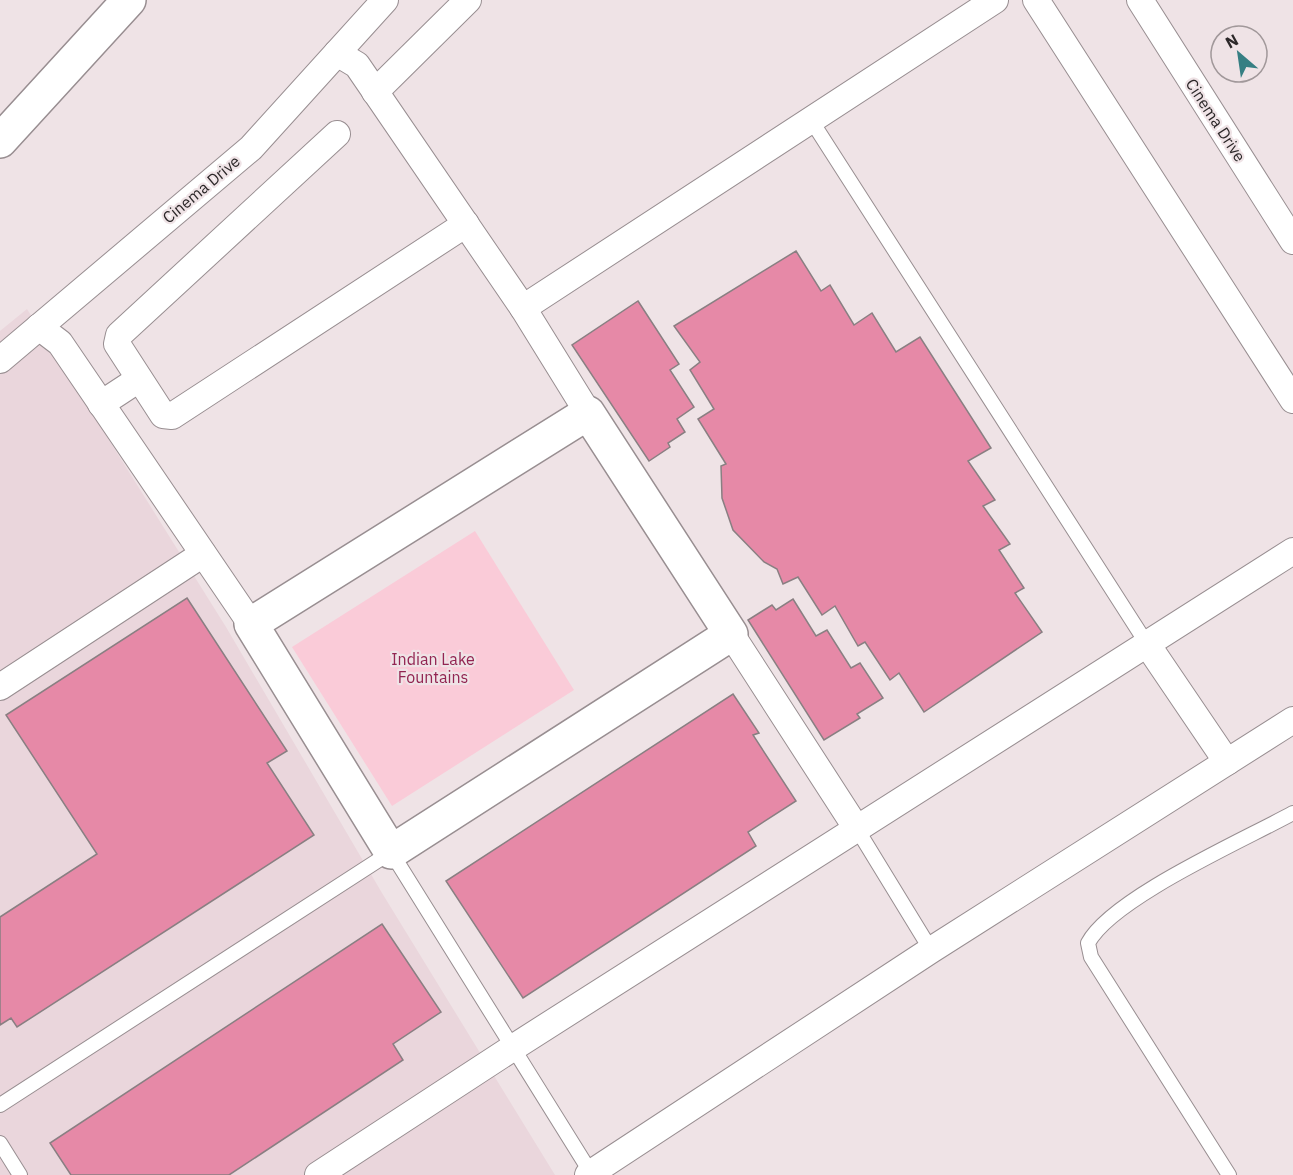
<svg xmlns="http://www.w3.org/2000/svg" width="1293" height="1175" font-family="'IBM Plex Sans',sans-serif">
	<style>
		.built { fill: #ead6dc }
		.green { fill: #facbd8 }
		.building { fill: #e689a7; stroke: #897f82; stroke-width: 1.5 }
		.lines { fill: none; stroke-linecap: round; stroke-linejoin: round }
		.lane-casing { stroke: #988e91; stroke-width: 16 }
		.street-casing { stroke: #988e91; stroke-width: 28 }
		.secondary-casing { stroke: #988e91; stroke-width: 36 }
		.highway-casing { stroke: #988e91; stroke-width: 36 }
		.lane { stroke: #fff; stroke-width: 14 }
		.street { stroke: #fff; stroke-width: 26 }
		.secondary { stroke: #fff; stroke-width: 33 }
		.highway { stroke: #fff; stroke-width: 33 }
		.labels { text-anchor: middle; stroke-width: 4.5; stroke-linejoin: round; paint-order: stroke }
		.street-label { font-size: 16px; fill: #2c2829; stroke: #efe3e6 }
		.park-label { font-size: 16px; fill: #922552; stroke: #efe3e6 }
	</style>
	<rect width="100%" height="100%" fill="#efe3e6"/>
	<!-- built -->
	<path class="built" d="M 27,309 L 226,627 L 382,893 L 555,1175 L 0,1175 L 0,331 Z"/>
	<!-- green -->
	<path class="green" d="M 475,531 L 574,690 L 392,806 L 292,647 Z"/>
	<!-- building -->
	<g class="building">
		<path d="M 796,251 L 821,291 L 830,285 L 854,325 L 872,313 L 896,352 L 920,337 L 991,448 L 968,461 L 995,500 L 983,506 L 1010,544 L 999,550 L 1024,588 L 1015,593 L 1042,632 L 924,712 L 899,673 L 890,680 L 865,642 L 858,646 L 835,606 L 822,615 L 798,577 L 783,584 L 777,569 L 764,562 L 733,530 L 722,498 L 721,466 L 726,464 L 698,419 L 714,409 L 690,370 L 700,362 L 674,326 Z"/>
		<path d="M 638,301 L 679,364 L 670,370 L 694,407 L 677,419 L 685,432 L 668,443 L 670,447 L 649,461 L 572,345 Z"/>
		<path d="M 187,598 L 287,751 L 267,763 L 314,835 L 17,1027 L 11,1018 L 0,1025 L 0,917 L 97,854 L 6,715 Z"/>
		<path d="M 793,599 L 816,636 L 827,630 L 851,668 L 860,663 L 883,698 L 857,714 L 860,718 L 824,740 L 748,620 L 772,605 L 776,610 Z"/>
		<path d="M 733,694 L 759,733 L 753,735 L 796,801 L 748,832 L 756,846 L 523,998 L 446,881 Z"/>
		<path d="M 382,924 L 441,1012 L 393,1044 L 403,1060 L 229,1175 L 71,1175 L 50,1143 Z"/>
	</g>
	<g class="lines">
		<defs>
			<g id="lane">
				<path d="M 811,120 L 1147,644"/>
				<path d="M 857,829 L 931,950"/>
				<path d="M 0,1105 L 391,852 L 591,1173"/>
				<path d="M 0,1143 L 20,1175"/>
				<path d="M 1229,1175 L 1091,957 L 1088,943 C 1112,898 1244,840 1293,813"/>
			</g>
			<g id="street">
				<path d="M 1036,0 L 1293,400"/>
				<path d="M 1140,0 L 1293,241"/>
				<path d="M 337,53 L 357,65 L 523,308 L 995,0"/>
				<path d="M 375,92 L 468,0"/>
				<path d="M 337,134 L 119,335 L 117,344 L 163,415 L 172,416 L 466,224"/>
				<path d="M 523,308 L 588,413"/>
				<path d="M 39,327 L 60,343 L 251,624"/>
				<path d="M 0,360 L 251,148 L 385,0"/>
				<path d="M 101,404 L 139,379"/>
				<path d="M 731,634 L 857,829"/>
				<path d="M 1147,644 L 1227,762"/>
				<path d="M 0,687 L 203,554"/>
				<path d="M 318,1175 L 514,1047 L 1293,551"/>
				<path d="M 588,1175 L 931,950 L 1293,720"/>
			</g>
			<path id="secondary" d="M 588,413 L 731,634 L 391,852 L 251,624 Z"/>
			<path id="highway" d="M 0,141 L 129,0"/>
		</defs>
		<!-- lane casing -->
		<use href="#lane" class="lane-casing"/>
		<!-- street casing -->
		<use href="#street" class="street-casing"/>
		<!-- secondary casing -->
		<use href="#secondary" class="secondary-casing"/>
		<!-- highway casing -->
		<use href="#highway" class="highway-casing"/>
		<!-- lane -->
		<use href="#lane" class="lane"/>
		<!-- street -->
		<use href="#street" class="street"/>
		<!-- secondary -->
		<use href="#secondary" class="secondary"/>
		<!-- highway -->
		<use href="#highway" class="highway"/>
	</g>
	<g class="labels">
		<!-- street labels -->
		<g class="street-label">
			<text transform="translate(1216 120) rotate(57)" y="6">Cinema Drive</text>
			<text transform="translate(201 189) rotate(-40)" y="6">Cinema Drive</text>
		</g>
		<!-- park labels -->
		<g class="park-label">
			<text x="433" y="665">Indian Lake<tspan x="433" dy="18">Fountains</tspan></text>
		</g>
	</g>
	<!-- north arrow -->
	<g transform="translate(1239 54) rotate(331)"><circle r="28" fill="#efe3e6" stroke="#a1989a" stroke-width="1.5"/>
	<path d="M0-4.5L10 22L0 15L-10 22Z" fill="#367f83"/>
	<text y="-9" font-size="16" font-weight="bold" text-anchor="middle" fill="#2c2829">N</text>
	</g>
</svg>
